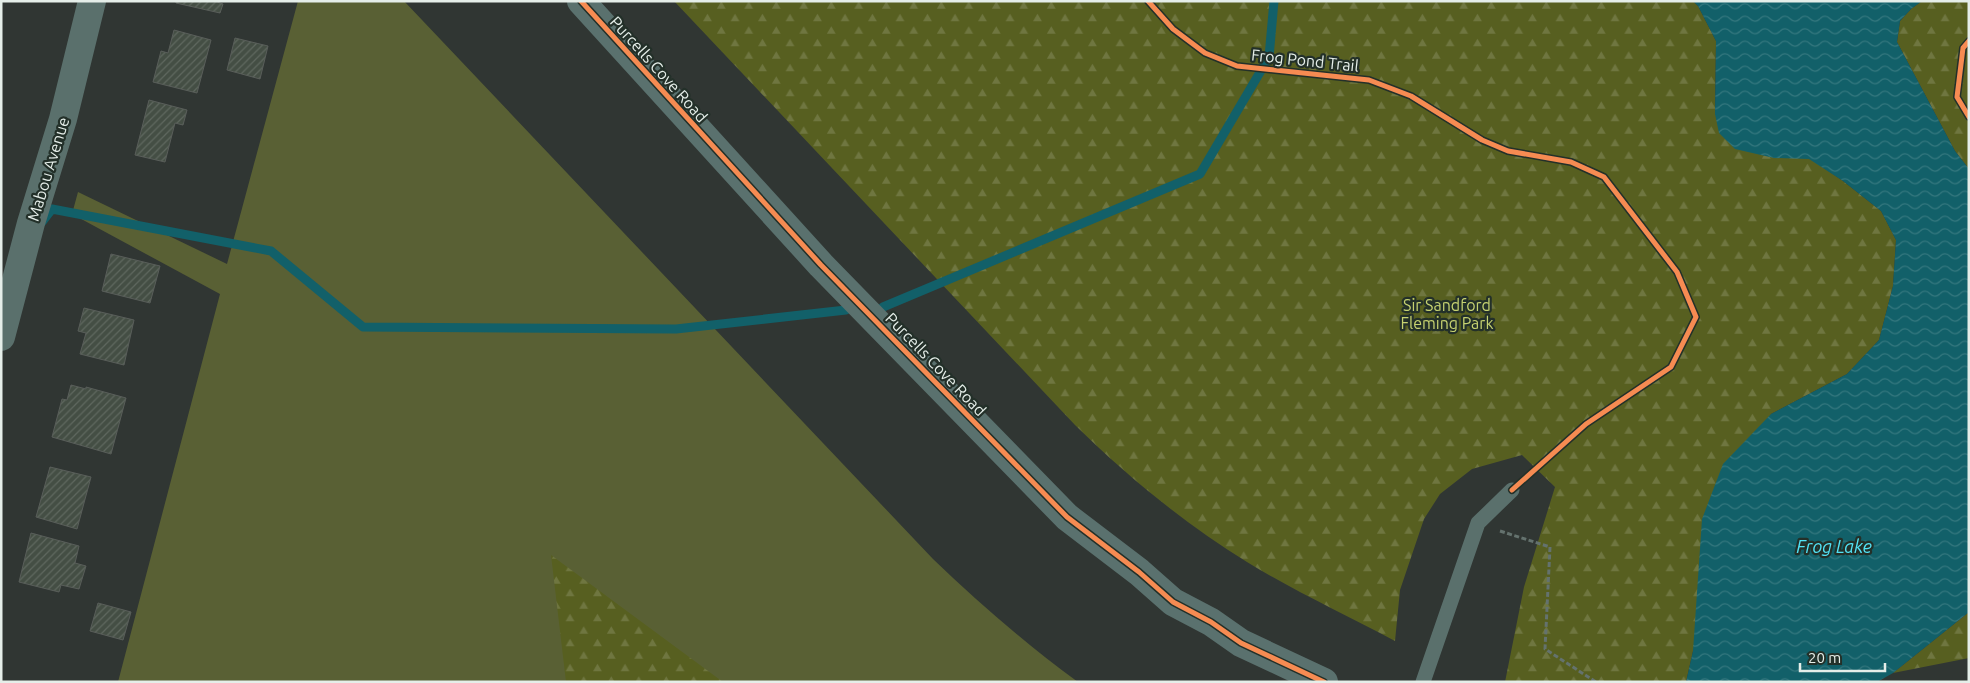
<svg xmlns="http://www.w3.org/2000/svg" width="1970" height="683" font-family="Ubuntu,sans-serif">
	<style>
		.green { fill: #596034 }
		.forest { fill: url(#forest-firs) }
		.water { fill: url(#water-waves) }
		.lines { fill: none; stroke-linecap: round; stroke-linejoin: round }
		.stream { stroke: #126069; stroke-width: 9 }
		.building { fill: url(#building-hatch); stroke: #595e5a }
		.path { stroke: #64726e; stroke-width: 3; stroke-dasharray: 5 2.5; stroke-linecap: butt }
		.lane { stroke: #5a706c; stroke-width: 15 }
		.street { stroke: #5a706c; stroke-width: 28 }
		.secondary { stroke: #5a716e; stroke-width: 28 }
		.cycleway-casing { stroke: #233029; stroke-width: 8 }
		.cycleway { stroke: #f68b52; stroke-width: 5 }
		.labels { text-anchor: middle; stroke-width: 4.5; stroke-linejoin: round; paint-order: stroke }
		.street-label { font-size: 16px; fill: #e5eee9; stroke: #233029 }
		.park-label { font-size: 16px; fill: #c6d270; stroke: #233029 }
		.water-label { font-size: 18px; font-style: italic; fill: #52e3f6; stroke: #233029 }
	</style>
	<defs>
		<pattern id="forest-firs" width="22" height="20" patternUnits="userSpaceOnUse" patternTransform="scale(1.25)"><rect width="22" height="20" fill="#575f20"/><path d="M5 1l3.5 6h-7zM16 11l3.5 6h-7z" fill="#6f7640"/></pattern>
		<pattern id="water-waves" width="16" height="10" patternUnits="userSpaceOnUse" patternTransform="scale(1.25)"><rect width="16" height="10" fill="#126069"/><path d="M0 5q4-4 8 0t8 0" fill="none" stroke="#34777e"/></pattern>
		<pattern id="building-hatch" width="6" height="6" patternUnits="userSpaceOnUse" patternTransform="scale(1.25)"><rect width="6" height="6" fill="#444e44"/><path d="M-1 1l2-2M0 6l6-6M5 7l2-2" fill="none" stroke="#5f685f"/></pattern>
	</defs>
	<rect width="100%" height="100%" fill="#303633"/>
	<!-- green -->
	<path class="green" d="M 298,1 L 404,1 L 933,559 C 979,603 1026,644 1078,682 L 118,682 L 220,294 L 72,214 L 78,192 L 227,264 Z"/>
	<!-- forest -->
	<g class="forest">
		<path d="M 674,1 L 1693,1 L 1698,6 L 1716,41 L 1715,114 L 1774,158 L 1809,158 L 1843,181 L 1881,211 L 1896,240 L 1893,286 L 1879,340 L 1847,374 L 1771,414 L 1693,651 L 1686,682 L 1505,682 L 1524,587 L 1555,487 L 1522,455 L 1472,469 L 1440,494 L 1424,519 L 1400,590 L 1395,641 C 1346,615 1294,591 1247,562 C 1184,523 1128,477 1075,425 Z"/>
		<path d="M 1922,1 L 1969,1 L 1969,169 L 1955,151 L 1897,42 L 1900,21 L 1911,9 Z"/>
		<path d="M 551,555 L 723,682 L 566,682 Z"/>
		<path d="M 1969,612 L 1969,658 L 1893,673 Z"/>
	</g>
	<!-- water -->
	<path class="water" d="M 1693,1 L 1922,1 L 1911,9 L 1900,21 L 1897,42 L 1955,151 L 1969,169 L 1969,612 L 1893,673 L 1877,682 L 1686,682 L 1693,651 L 1702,519 L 1723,464 L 1771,414 L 1847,374 L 1879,340 L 1893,286 L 1896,240 L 1881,211 L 1843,181 L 1809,159 L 1774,158 L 1735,149 L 1719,133 L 1715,114 L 1716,41 L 1698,6 Z"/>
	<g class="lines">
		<!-- stream -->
		<g class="stream">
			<path d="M 42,222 L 52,209 L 271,251 L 363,327 L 676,329 L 846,310"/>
			<path d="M 883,307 L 1200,174 L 1269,57 L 1274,1"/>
		</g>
	</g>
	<!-- building -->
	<g class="building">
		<path d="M 176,1 L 214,1 L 223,4 L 220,13 L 176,3 Z"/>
		<path d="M 174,30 L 211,40 L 197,93 L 153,82 L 161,51 L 168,53 Z"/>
		<path d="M 235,38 L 268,46 L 260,79 L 227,70 Z"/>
		<path d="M 149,100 L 187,110 L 183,125 L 175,123 L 165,162 L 135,155 Z"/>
		<path d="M 111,254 L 160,266 L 150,303 L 102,291 Z"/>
		<path d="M 84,308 L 134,320 L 124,365 L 80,354 L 86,333 L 78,331 Z"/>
		<path d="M 71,385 L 86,389 L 86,387 L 126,398 L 111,454 L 52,437 L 62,399 L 67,400 Z"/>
		<path d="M 50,467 L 91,477 L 77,529 L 36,517 Z"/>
		<path d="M 31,533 L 79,546 L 75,563 L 86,566 L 79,589 L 61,585 L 59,592 L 19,582 Z"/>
		<path d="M 98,603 L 131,612 L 123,640 L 90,631 Z"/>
	</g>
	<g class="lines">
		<!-- path -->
		<g class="path">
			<path d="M 1148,1 L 1173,29 L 1205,53 L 1237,66 L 1369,80 L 1411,96 L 1482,140 L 1508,151 L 1571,162 L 1604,177 L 1677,272 L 1696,317 L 1671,367 L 1586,424 L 1527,477"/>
			<path d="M 1969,41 L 1963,48 L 1957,97 L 1969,117"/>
			<path d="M 1500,531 L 1550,547 L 1545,649 L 1596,682"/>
		</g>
		<!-- lane -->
		<path class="lane" d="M 1423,682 L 1478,523 L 1512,490"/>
		<!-- street -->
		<path class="street" d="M 1,337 L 31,223 L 63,119 L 92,1"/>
		<!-- secondary -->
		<path class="secondary" d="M 581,1 L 821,265 L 1067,517 L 1139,572 L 1173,602 L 1211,622 L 1241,643 L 1324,682"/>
		<defs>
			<g id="cycleway">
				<path d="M 581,1 L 821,265 L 1067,517 L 1139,572 L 1173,602 L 1211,622 L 1241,643 L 1324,682"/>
				<path d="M 1148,1 L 1173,29 L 1205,53 L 1237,66 L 1369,80 L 1411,96 L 1482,140 L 1508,151 L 1571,162 L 1604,177 L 1677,272 L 1696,317 L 1671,367 L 1586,424 L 1512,490"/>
				<path d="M 1969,41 L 1963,48 L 1957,97 L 1969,117"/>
			</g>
		</defs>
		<!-- cycleway casing -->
		<use href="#cycleway" class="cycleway-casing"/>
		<!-- cycleway -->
		<use href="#cycleway" class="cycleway"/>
	</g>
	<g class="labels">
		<!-- street labels -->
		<g class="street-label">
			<text transform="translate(1305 60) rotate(6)" y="6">Frog Pond Trail</text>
			<text transform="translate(659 69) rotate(48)" y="6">Purcells Cove Road</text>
			<text transform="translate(48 169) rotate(-73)" y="6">Mabou Avenue</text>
			<text transform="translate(936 364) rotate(46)" y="6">Purcells Cove Road</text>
		</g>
		<!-- park labels -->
		<g class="park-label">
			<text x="1447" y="311">Sir Sandford<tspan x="1447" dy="18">Fleming Park</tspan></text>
		</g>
		<!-- water labels -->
		<g class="water-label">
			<text x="1834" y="553">Frog Lake</text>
		</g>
	</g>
	<!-- border -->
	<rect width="1970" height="683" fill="none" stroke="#e5eee9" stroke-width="5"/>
	<!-- scale -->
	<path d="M1800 663v8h85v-8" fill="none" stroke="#e5eee9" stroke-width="2.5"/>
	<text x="1808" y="663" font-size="15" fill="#e5eee9" stroke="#233029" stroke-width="4" paint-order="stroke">20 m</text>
</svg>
